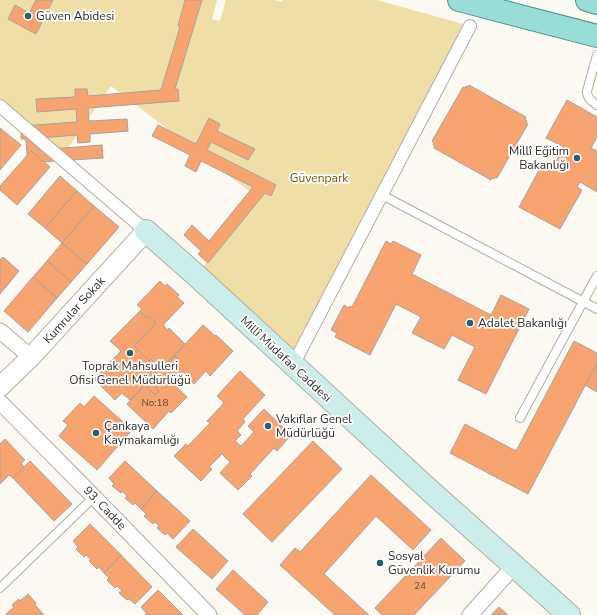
<svg xmlns="http://www.w3.org/2000/svg" width="597" height="615" font-family="'Nunito Sans',sans-serif">
	<style>
		.green { fill: #f0dea7 }
		.building { fill: #f8a471; stroke: #a8a19d }
		.lines { fill: none; stroke-linecap: round; stroke-linejoin: round }
		.service-casing { stroke: #afada6; stroke-width: 10 }
		.pedestrian-casing { stroke: #afada6; stroke-width: 14 }
		.minor-casing { stroke: #afada6; stroke-width: 17 }
		.tertiary-casing { stroke: #afada6; stroke-width: 21 }
		.secondary-casing { stroke: #afada6; stroke-width: 24 }
		.primary-casing { stroke: #47928a; stroke-width: 24 }
		.service { stroke: #fff; stroke-width: 8 }
		.pedestrian { stroke: #fff; stroke-width: 12 }
		.minor { stroke: #fff; stroke-width: 15 }
		.tertiary { stroke: #fff; stroke-width: 19 }
		.secondary { stroke: #cbeeeb; stroke-width: 22 }
		.primary { stroke: #98ded7; stroke-width: 22 }
		.poi-dot { fill: #1f6275; stroke: #fff; stroke-width: 1.5 }
		.labels { text-anchor: middle; stroke-width: 3.5; stroke-linejoin: round; paint-order: stroke }
		.number-label { font-size: 10px; fill: #624c3d }
		.poi-label { font-size: 12px; fill: #302f2c; stroke: #fff; text-anchor: start }
		.park-label { font-size: 12px; fill: #6a560a; stroke: #fff }
		.street-label { font-size: 12px; fill: #302f2c; stroke: #fff }
	</style>
	<rect width="100%" height="100%" fill="#fbf9f1"/>
	<!-- green -->
	<path class="green" d="M 0,0 L 36,0 L 29,13 L 15,5 L 36,33 L 53,0 L 217,0 L 212,19 L 220,21 L 226,0 L 274,0 L 282,2 L 283,0 L 377,0 L 470,26 L 293,365 L 197,276 L 253,194 L 111,86 L 61,158 L 0,106 Z"/>
	<!-- building -->
	<g class="building">
		<path d="M 36,0 L 53,0 L 36,34 L 8,19 L 15,5 L 29,13 Z"/>
		<path d="M 185,0 L 202,0 L 175,89 L 178,89 L 179,101 L 88,108 L 89,121 L 127,119 L 128,131 L 90,134 L 90,142 L 78,143 L 77,135 L 39,138 L 39,150 L 102,145 L 103,158 L 40,162 L 40,166 L 28,167 L 26,139 L 21,139 L 21,126 L 77,122 L 76,109 L 37,112 L 36,99 L 75,97 L 75,89 L 87,89 L 88,96 L 161,90 L 180,27 L 178,26 Z"/>
		<path d="M 469,85 L 526,117 L 525,120 L 527,121 L 526,123 L 528,124 L 497,178 L 495,177 L 494,179 L 492,178 L 491,180 L 434,148 L 435,146 L 433,145 L 434,143 L 432,141 L 463,87 L 465,88 L 466,86 L 468,87 Z"/>
		<path d="M 567,100 L 597,117 L 597,137 L 591,148 L 597,151 L 597,192 L 580,182 L 577,187 L 582,190 L 560,229 L 519,207 L 542,165 L 551,170 L 564,147 L 546,138 Z"/>
		<path d="M 209,118 L 220,124 L 217,131 L 255,149 L 248,160 L 211,142 L 207,150 L 276,185 L 271,196 L 265,193 L 208,263 L 198,254 L 201,251 L 184,235 L 192,225 L 209,241 L 253,187 L 201,161 L 196,172 L 185,166 L 190,155 L 152,136 L 158,125 L 196,144 Z"/>
		<path d="M 0,128 L 21,145 L 0,170 Z"/>
		<path d="M 31,151 L 50,167 L 17,205 L 0,190 L 0,186 Z"/>
		<path d="M 60,176 L 77,191 L 45,228 L 28,214 Z"/>
		<path d="M 77,191 L 94,206 L 62,243 L 45,228 Z"/>
		<path d="M 94,206 L 119,227 L 87,264 L 62,243 Z"/>
		<path d="M 386,241 L 391,244 L 393,241 L 421,255 L 412,274 L 491,315 L 501,295 L 529,309 L 486,394 L 458,380 L 475,347 L 452,335 L 444,349 L 412,333 L 421,317 L 396,304 L 370,355 L 335,337 L 337,333 L 331,330 L 344,305 L 349,308 L 350,306 L 352,307 Z"/>
		<path d="M 62,243 L 87,264 L 71,282 L 47,261 Z"/>
		<path d="M 3,257 L 19,271 L 0,294 L 0,260 Z"/>
		<path d="M 47,261 L 71,282 L 57,298 L 33,277 Z"/>
		<path d="M 33,277 L 57,298 L 28,332 L 4,311 Z"/>
		<path d="M 160,281 L 165,286 L 167,284 L 179,295 L 177,297 L 184,303 L 163,325 L 168,330 L 169,328 L 185,344 L 161,369 L 151,359 L 149,361 L 134,346 L 156,323 L 149,316 L 147,318 L 140,311 L 142,309 L 137,305 Z"/>
		<path d="M 140,311 L 147,318 L 149,316 L 156,323 L 134,346 L 149,361 L 151,359 L 161,369 L 174,356 L 178,359 L 174,363 L 185,374 L 174,385 L 165,376 L 155,387 L 159,391 L 155,395 L 145,385 L 130,400 L 122,393 L 115,400 L 94,379 L 121,351 L 110,341 Z"/>
		<path d="M 203,325 L 215,336 L 216,335 L 233,351 L 210,376 L 206,371 L 194,384 L 184,375 L 185,374 L 174,363 L 178,359 L 174,356 Z"/>
		<path d="M 574,341 L 597,353 L 597,363 L 528,494 L 450,453 L 465,424 L 516,451 Z"/>
		<path d="M 597,363 L 597,392 L 585,385 Z"/>
		<path d="M 240,371 L 265,395 L 243,419 L 245,422 L 237,431 L 241,435 L 235,441 L 241,446 L 254,432 L 248,426 L 264,409 L 291,435 L 277,451 L 274,448 L 250,474 L 252,476 L 238,490 L 220,473 L 230,462 L 222,454 L 209,467 L 212,469 L 201,481 L 174,456 L 186,444 L 188,446 L 210,423 L 207,421 L 224,403 L 217,396 Z"/>
		<path d="M 165,376 L 187,397 L 171,413 L 169,411 L 153,429 L 127,404 L 145,385 L 155,395 L 159,391 L 155,387 Z"/>
		<path d="M 94,396 L 132,430 L 97,470 L 59,436 L 68,425 L 63,421 L 80,403 L 84,407 Z"/>
		<path d="M 5,439 L 25,460 L 21,463 L 24,467 L 13,478 L 9,475 L 0,484 L 0,444 Z"/>
		<path d="M 313,441 L 342,469 L 272,542 L 243,514 Z"/>
		<path d="M 30,461 L 72,504 L 54,521 L 13,478 Z"/>
		<path d="M 125,461 L 157,491 L 141,509 L 135,503 L 133,505 L 125,498 L 127,496 L 122,491 L 121,493 L 112,486 L 114,484 L 109,478 Z"/>
		<path d="M 371,475 L 431,530 L 413,550 L 376,516 L 324,574 L 369,615 L 335,615 L 280,565 L 295,548 L 300,552 Z"/>
		<path d="M 157,491 L 190,521 L 173,539 L 167,533 L 165,535 L 157,528 L 159,526 L 155,522 L 153,524 L 144,516 L 146,514 L 141,509 Z"/>
		<path d="M 90,524 L 121,555 L 104,573 L 99,567 L 97,569 L 89,561 L 91,559 L 86,555 L 84,557 L 76,549 L 78,547 L 73,541 Z"/>
		<path d="M 193,529 L 228,561 L 212,579 L 176,547 Z"/>
		<path d="M 441,538 L 465,561 L 414,615 L 382,615 L 375,608 Z"/>
		<path d="M 121,555 L 152,587 L 135,604 L 129,599 L 127,600 L 119,593 L 122,591 L 117,586 L 115,588 L 107,580 L 109,578 L 104,573 Z"/>
		<path d="M 233,570 L 268,602 L 257,615 L 245,615 L 216,589 Z"/>
		<path d="M 158,590 L 183,615 L 145,615 L 147,614 L 141,607 Z"/>
		<path d="M 28,594 L 36,603 L 35,605 L 44,615 L 8,615 L 6,614 L 14,607 L 12,605 L 19,599 L 20,601 Z"/>
		<path d="M 499,607 L 508,615 L 491,615 Z"/>
	</g>
	<g class="lines">
		<defs>
			<g id="service">
				<path d="M 597,55 L 587,91 C 587,98 591,101 597,105"/>
				<path d="M 382,195 L 597,309"/>
				<path d="M 520,418 L 597,276"/>
				<path d="M 0,588 L 94,497"/>
			</g>
			<g id="pedestrian">
				<path d="M 0,106 L 146,231"/>
				<path d="M 293,365 L 470,26"/>
			</g>
			<g id="minor">
				<path d="M 0,331 L 31,357"/>
				<path d="M 0,402 L 94,497 L 209,615"/>
				<path d="M 470,615 L 514,566"/>
			</g>
			<path id="tertiary" d="M 0,387 L 31,357 L 146,231"/>
			<path id="secondary" d="M 146,231 L 197,276 L 427,488 L 569,615"/>
			<g id="primary">
				<path d="M 459,0 L 597,36"/>
				<path d="M 587,0 L 597,3"/>
			</g>
		</defs>
		<!-- service casing -->
		<use href="#service" class="service-casing"/>
		<!-- pedestrian casing -->
		<use href="#pedestrian" class="pedestrian-casing"/>
		<!-- minor casing -->
		<use href="#minor" class="minor-casing"/>
		<!-- tertiary casing -->
		<use href="#tertiary" class="tertiary-casing"/>
		<!-- secondary casing -->
		<use href="#secondary" class="secondary-casing"/>
		<!-- primary casing -->
		<use href="#primary" class="primary-casing"/>
		<!-- service -->
		<use href="#service" class="service"/>
		<!-- pedestrian -->
		<use href="#pedestrian" class="pedestrian"/>
		<!-- minor -->
		<use href="#minor" class="minor"/>
		<!-- tertiary -->
		<use href="#tertiary" class="tertiary"/>
		<!-- secondary -->
		<use href="#secondary" class="secondary"/>
		<!-- primary -->
		<use href="#primary" class="primary"/>
	</g>
	<!-- markers -->
	<g class="poi-dot">
		<circle cx="28" cy="16" r="4"/>
		<circle cx="577" cy="158" r="4"/>
		<circle cx="470" cy="323" r="4"/>
		<circle cx="130" cy="353" r="4"/>
		<circle cx="268" cy="426" r="4"/>
		<circle cx="96" cy="433" r="4"/>
		<circle cx="380" cy="563" r="4"/>
	</g>
	<g class="labels">
		<!-- number labels -->
		<g class="number-label">
			<text x="155" y="406">No:18</text>
			<text x="420" y="589">24</text>
		</g>
		<!-- poi labels -->
		<g class="poi-label">
			<text x="36" y="20">Güven Abidesi</text>
			<text x="569" y="155" text-anchor="end">Millî Eğitim<tspan x="569" dy="14">Bakanlığı</tspan></text>
			<text x="478" y="327">Adalet Bakanlığı</text>
			<text x="130" y="370" text-anchor="middle">Toprak Mahsulleri<tspan x="130" dy="14">Ofisi Genel Müdürlüğü</tspan></text>
			<text x="276" y="423">Vakıflar Genel<tspan x="276" dy="14">Müdürlüğü</tspan></text>
			<text x="104" y="430">Çankaya<tspan x="104" dy="14">Kaymakamlığı</tspan></text>
			<text x="388" y="560">Sosyal<tspan x="388" dy="14">Güvenlik Kurumu</tspan></text>
		</g>
		<!-- park labels -->
		<g class="park-label">
			<text x="319" y="182">Güvenpark</text>
		</g>
		<!-- street labels -->
		<g class="street-label">
			<text transform="translate(74 310) rotate(-48)" y="4">Kumrular Sokak</text>
			<text transform="translate(286 359) rotate(43)" y="4">Millî Müdafaa Caddesi</text>
			<text transform="translate(105 508) rotate(46)" y="4">93. Cadde</text>
		</g>
	</g>
</svg>
